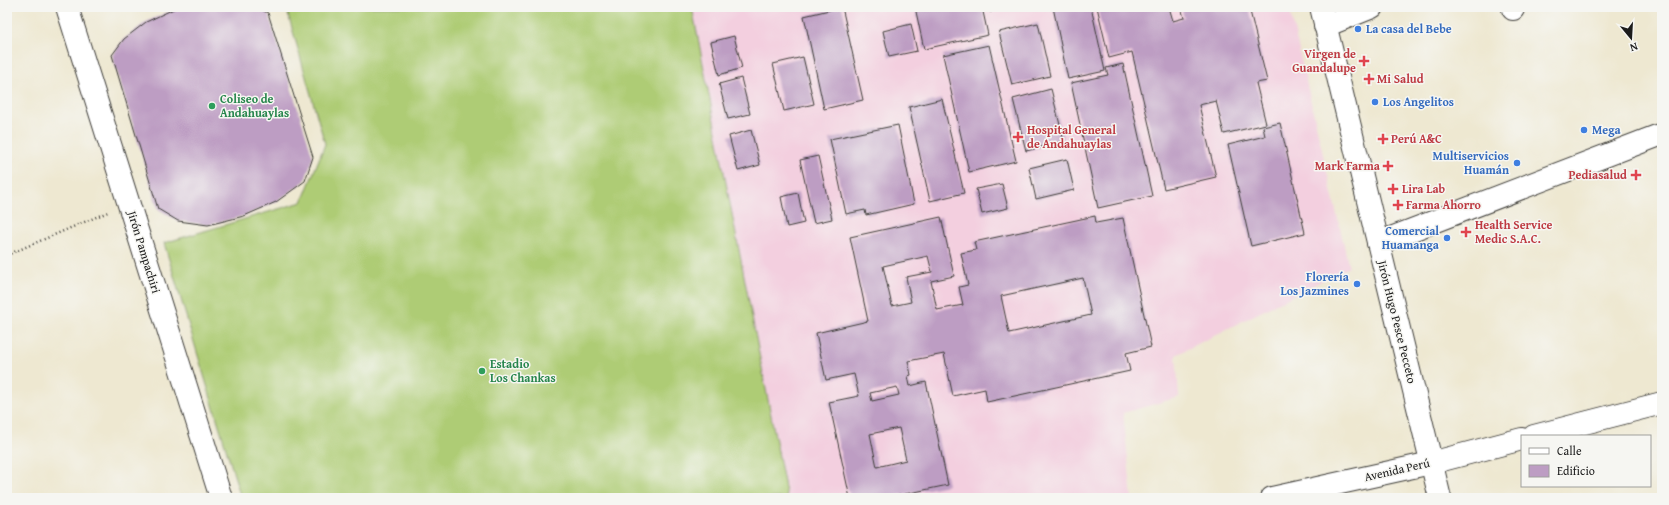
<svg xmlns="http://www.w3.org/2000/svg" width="1669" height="505" font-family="'Gentium Book Plus',serif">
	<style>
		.built { fill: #f3cfdf }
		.pitch { fill: #aecc74; stroke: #657448 }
		.building { fill: #bd9dc3; fill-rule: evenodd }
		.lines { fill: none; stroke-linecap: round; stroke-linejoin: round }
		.minor-casing { stroke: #3c3b37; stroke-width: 24 }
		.path { stroke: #3c3b37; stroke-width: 2.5; stroke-dasharray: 1 3; stroke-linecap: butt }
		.minor { stroke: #fff; stroke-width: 22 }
		.shop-dot { fill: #3f7fe0; stroke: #f6f6f2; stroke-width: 1.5 }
		.health-dot { fill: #e0444e; stroke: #f6f6f2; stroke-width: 1.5 }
		.leisure-dot { fill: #2e9e5b; stroke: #f6f6f2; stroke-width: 1.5 }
		.labels { text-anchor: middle; stroke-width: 3; stroke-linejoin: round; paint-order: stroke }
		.shop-label { font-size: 12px; font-weight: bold; fill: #366cbe; stroke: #f6f6f2; text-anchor: start }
		.health-label { font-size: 12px; font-weight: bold; fill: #be3a42; stroke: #f6f6f2; text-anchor: start }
		.leisure-label { font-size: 12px; font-weight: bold; fill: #27864d; stroke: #f6f6f2; text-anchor: start }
		.street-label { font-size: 12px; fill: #1c1c1c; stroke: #f6f6f2 }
	</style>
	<rect width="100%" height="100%" fill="#f6f6f2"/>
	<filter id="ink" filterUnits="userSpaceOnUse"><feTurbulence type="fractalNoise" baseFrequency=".025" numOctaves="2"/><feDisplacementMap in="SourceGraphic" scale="8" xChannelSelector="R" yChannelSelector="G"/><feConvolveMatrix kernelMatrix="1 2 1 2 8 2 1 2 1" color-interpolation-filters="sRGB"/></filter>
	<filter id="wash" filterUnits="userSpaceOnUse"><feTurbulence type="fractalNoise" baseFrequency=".012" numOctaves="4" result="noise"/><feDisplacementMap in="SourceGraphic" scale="16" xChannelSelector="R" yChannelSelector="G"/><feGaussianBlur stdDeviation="0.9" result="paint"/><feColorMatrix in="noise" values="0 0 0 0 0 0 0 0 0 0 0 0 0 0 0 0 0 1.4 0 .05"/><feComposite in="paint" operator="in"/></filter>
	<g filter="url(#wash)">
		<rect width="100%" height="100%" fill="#eee8d1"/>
		<!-- built -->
		<path class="built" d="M 692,7 L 1289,7 L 1349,267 L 1176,355 L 1179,397 L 1123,413 L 1132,498 L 787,498 Z"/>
		<!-- pitch -->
		<path class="pitch" d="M 286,7 L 692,7 L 787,498 L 241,498 L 164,243 L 302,202 L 325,144 Z"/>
		<g id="blocks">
			<!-- building -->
			<g class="building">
				<path d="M 178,7 L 255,7 L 268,13 L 313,157 L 305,181 L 276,202 L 244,216 L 208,225 L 178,221 L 158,209 L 112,55 L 124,39 L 146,22 Z"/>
				<path d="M 842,7 L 863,100 L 824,109 L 804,16 Z"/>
				<path d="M 915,7 L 982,7 L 988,35 L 924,49 Z"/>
				<path d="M 988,7 L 1009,7 L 1009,8 L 990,12 Z"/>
				<path d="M 1053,7 L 1091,7 L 1105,71 L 1068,79 Z"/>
				<path d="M 1097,7 L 1169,7 L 1173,21 L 1184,18 L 1181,7 L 1249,7 L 1267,81 L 1256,83 L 1266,124 L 1224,134 L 1216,101 L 1199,105 L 1216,177 L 1164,189 L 1132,52 L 1109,58 Z"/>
				<path d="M 1038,23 L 1050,76 L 1012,85 L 999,32 Z"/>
				<path d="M 911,24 L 917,51 L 889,57 L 883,31 Z"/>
				<path d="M 734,36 L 742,68 L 719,75 L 711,42 Z"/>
				<path d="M 989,45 L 1016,161 L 969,172 L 943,55 Z"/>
				<path d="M 803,57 L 814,104 L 784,111 L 773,64 Z"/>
				<path d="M 1123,64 L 1152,196 L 1098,208 L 1071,83 L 1108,75 L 1106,68 Z"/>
				<path d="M 741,78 L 750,114 L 728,119 L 719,84 Z"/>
				<path d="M 1051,89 L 1064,141 L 1026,151 L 1013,99 Z"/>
				<path d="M 942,99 L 964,193 L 930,201 L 909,107 Z"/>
				<path d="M 1280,123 L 1305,233 L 1251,246 L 1228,145 L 1265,136 L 1263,127 Z"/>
				<path d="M 898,125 L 914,204 L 866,215 L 865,210 L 846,214 L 830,139 Z"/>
				<path d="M 751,130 L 760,165 L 738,171 L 729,136 Z"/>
				<path d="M 818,156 L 832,219 L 814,223 L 800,160 Z"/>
				<path d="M 1067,159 L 1074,190 L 1036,199 L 1029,168 Z"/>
				<path d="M 1002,184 L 1008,208 L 982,214 L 976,189 Z"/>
				<path d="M 798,193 L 804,223 L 787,227 L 781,197 Z"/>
				<path d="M 1095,216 L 1096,223 L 1123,218 L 1151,347 L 1126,353 L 1130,371 L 987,402 L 985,389 L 953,396 L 944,354 L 908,361 L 911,375 L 908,376 L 910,386 L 926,382 L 948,485 L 886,498 L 850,498 L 829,402 L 859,396 L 854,374 L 826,380 L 816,333 L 868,321 L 850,237 L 941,217 L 954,276 L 931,281 L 937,310 L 963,305 L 959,287 L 968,285 L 961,253 L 976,250 L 974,242 ZM 928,256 L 932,272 L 906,277 L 911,302 L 892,306 L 883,266 ZM 1083,278 L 1091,315 L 1009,333 L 1001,296 ZM 897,387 L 899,395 L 872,401 L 870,393 ZM 899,428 L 906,460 L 877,467 L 870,434 Z"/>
			</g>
		</g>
	</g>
	<g filter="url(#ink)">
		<use href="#blocks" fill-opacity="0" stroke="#3c3b37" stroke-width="1"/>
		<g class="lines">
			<defs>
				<g id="minor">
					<path d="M 67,7 L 221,498"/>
					<path d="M 1321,7 L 1440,498"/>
					<path d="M 1513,7 L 1513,9"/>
					<path d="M 1325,26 L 1372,7"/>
					<path d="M 1378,243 L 1662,134"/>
					<path d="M 1534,436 L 1662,403"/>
					<path d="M 1272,498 L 1431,463 L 1522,439"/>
				</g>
			</defs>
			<!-- minor casing -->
			<use href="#minor" class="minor-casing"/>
			<!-- path -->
			<path class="path" d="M 7,255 L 108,212"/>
			<!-- minor -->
			<use href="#minor" class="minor"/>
		</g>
	</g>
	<!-- markers -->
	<g class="shop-dot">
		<circle cx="1358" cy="29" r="4"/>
		<circle cx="1375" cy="102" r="4"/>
		<circle cx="1584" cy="130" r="4"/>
		<circle cx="1517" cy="163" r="4"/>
		<circle cx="1447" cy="238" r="4"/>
		<circle cx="1357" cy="284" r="4"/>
	</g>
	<g class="health-dot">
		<path d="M1362 55h4v4h4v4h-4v4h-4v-4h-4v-4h4z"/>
		<path d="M1367 73h4v4h4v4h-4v4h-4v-4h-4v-4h4z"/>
		<path d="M1016 131h4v4h4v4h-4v4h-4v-4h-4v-4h4z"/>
		<path d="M1381 133h4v4h4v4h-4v4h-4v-4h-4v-4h4z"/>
		<path d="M1386 160h4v4h4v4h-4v4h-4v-4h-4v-4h4z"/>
		<path d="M1634 169h4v4h4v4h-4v4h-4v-4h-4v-4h4z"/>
		<path d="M1391 183h4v4h4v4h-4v4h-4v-4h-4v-4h4z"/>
		<path d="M1396 199h4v4h4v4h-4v4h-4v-4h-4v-4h4z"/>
		<path d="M1464 226h4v4h4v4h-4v4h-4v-4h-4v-4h4z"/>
	</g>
	<g class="leisure-dot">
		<circle cx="212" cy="106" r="4"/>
		<circle cx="482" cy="371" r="4"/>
	</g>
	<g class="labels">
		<!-- shop labels -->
		<g class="shop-label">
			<text x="1366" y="33">La casa del Bebe</text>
			<text x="1383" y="106">Los Angelitos</text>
			<text x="1592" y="134">Mega</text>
			<text x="1509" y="160" text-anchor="end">Multiservicios<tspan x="1509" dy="14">Huamán</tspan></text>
			<text x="1439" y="235" text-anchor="end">Comercial<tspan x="1439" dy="14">Huamanga</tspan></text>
			<text x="1349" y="281" text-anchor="end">Florería<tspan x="1349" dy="14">Los Jazmines</tspan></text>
		</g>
		<!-- health labels -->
		<g class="health-label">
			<text x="1356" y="58" text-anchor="end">Virgen de<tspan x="1356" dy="14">Guandalupe</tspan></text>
			<text x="1377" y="83">Mi Salud</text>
			<text x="1027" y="134">Hospital General<tspan x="1027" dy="14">de Andahuaylas</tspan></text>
			<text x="1391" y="143">Perú A&amp;C</text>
			<text x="1380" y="170" text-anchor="end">Mark Farma</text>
			<text x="1627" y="179" text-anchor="end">Pediasalud</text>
			<text x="1402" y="193">Lira Lab</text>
			<text x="1406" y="209">Farma Ahorro</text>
			<text x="1475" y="229">Health Service<tspan x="1475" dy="14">Medic S.A.C.</tspan></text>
		</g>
		<!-- leisure labels -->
		<g class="leisure-label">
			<text x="220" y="103">Coliseo de<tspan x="220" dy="14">Andahuaylas</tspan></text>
			<text x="490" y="368">Estadio<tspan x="490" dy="14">Los Chankas</tspan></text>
		</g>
		<!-- street labels -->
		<g class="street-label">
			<text transform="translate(144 252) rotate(73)" y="4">Jirón Pampachiri</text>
			<text transform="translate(1397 322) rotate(76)" y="4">Jirón Hugo Pesce Pecceto</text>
			<text transform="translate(1397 470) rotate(-13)" y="4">Avenida Perú</text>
		</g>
	</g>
	<!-- margin -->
	<rect width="1669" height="505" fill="none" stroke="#f6f6f2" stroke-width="24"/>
	<!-- legend -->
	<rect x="1521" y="435" width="130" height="52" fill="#f6f6f2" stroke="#9f9f9c"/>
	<rect x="1529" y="448" width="20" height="6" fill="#ffffff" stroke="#9f9f9c"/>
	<text x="1557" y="455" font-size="12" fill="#1c1c1c">Calle</text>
	<rect x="1529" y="465" width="20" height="12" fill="#bd9dc3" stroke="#9f9f9c"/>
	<text x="1557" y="475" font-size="12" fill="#1c1c1c">Edificio</text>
	<!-- north arrow -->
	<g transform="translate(1631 38) rotate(162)" stroke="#f6f6f2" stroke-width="3" paint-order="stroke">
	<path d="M0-3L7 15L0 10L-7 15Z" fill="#1c1c1c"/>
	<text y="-6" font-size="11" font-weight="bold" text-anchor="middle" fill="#1c1c1c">N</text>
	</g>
</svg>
